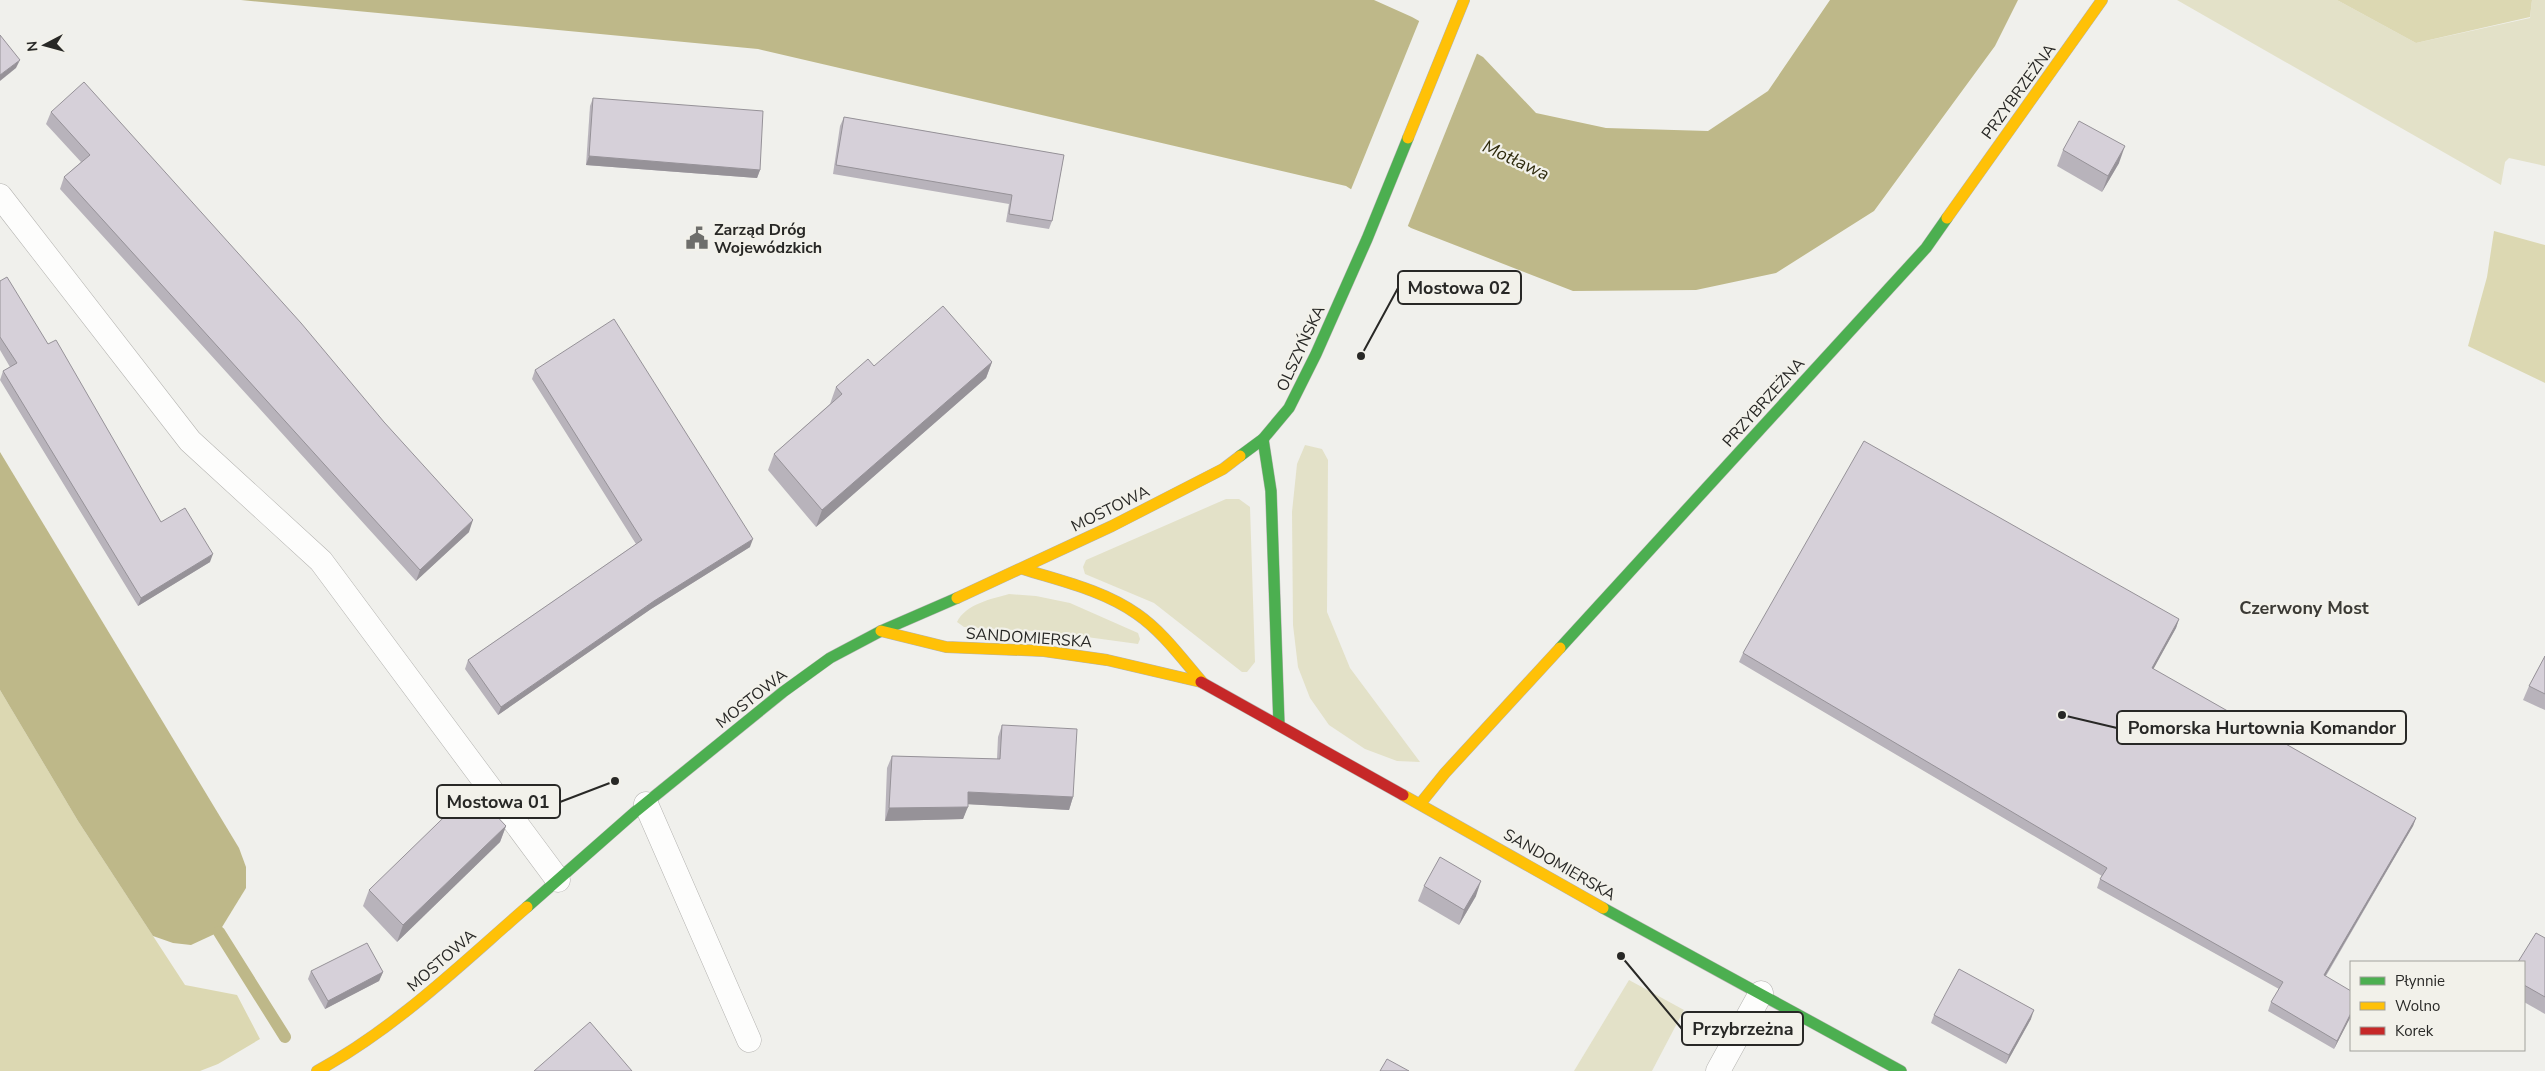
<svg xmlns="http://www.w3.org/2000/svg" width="2545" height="1071" font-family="'Nunito Sans',sans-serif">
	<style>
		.green { fill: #e3e1c8 }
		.forest { fill: #dcd8b2 }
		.water { fill: #beb889 }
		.pier { fill: #f0f0ec }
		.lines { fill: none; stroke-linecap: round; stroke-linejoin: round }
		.stream { stroke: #beb889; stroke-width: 12 }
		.lane-casing { stroke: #b4b3b0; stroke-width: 25 }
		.fast-casing { stroke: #b4b3b0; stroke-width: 12 }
		.slow-casing { stroke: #b4b3b0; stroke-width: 12 }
		.jam-casing { stroke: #b4b3b0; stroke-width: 12 }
		.lane { stroke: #fdfdfc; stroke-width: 24 }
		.fast { stroke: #4caf50; stroke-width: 11 }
		.slow { stroke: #ffc107; stroke-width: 11 }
		.jam { stroke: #c62828; stroke-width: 11 }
		.wall { fill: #b8b3bb }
		.shaded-wall { fill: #969298 }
		.building { fill: #d6d0d9; stroke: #969298 }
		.labels { text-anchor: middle; stroke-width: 4.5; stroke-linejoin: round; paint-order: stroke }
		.street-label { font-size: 16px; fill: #282826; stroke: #f2f1ea }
		.poi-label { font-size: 16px; font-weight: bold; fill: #282826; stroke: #f2f1ea; text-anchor: start }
		.water-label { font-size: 18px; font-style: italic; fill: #2e2a0d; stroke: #f2f1ea }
		.neighbourhood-label { font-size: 18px; font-weight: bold; fill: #3b3a35; stroke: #f2f1ea }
		.leader { fill: none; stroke: #282826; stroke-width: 2 }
		.callout-dot { fill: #282826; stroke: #f2f1ea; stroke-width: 2 }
		.callout { fill: #f2f1ea; stroke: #282826; stroke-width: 2 }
		.callout-label { font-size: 18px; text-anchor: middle; font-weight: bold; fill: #282826 }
	</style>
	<rect width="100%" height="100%" fill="#f0f0ec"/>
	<!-- green -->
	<g class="green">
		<path d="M 2177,0 L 2337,0 L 2416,43 L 2530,18 L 2532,0 L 2545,0 L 2545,166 L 2509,158 L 2505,162 L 2501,185 Z"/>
		<path d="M 1305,445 L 1322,449 L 1328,460 L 1327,612 L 1350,668 L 1420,762 L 1397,761 L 1365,749 L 1329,725 L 1310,698 L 1298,667 L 1293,625 L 1292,512 L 1297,464 Z"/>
		<path d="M 1226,499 L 1239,499 L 1250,507 L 1255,662 L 1247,672 L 1242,672 L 1154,603 L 1085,574 L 1083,567 L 1086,560 Z"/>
		<path d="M 1009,594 L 1036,596 L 1070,603 L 1138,633 L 1140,639 L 1138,644 L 1050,632 L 964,627 L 957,622 C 966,604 991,599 1009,594 Z"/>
		<path d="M 1629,980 L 1684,1010 L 1652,1071 L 1574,1071 Z"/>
	</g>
	<!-- forest -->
	<g class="forest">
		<path d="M 2337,0 L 2532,0 L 2530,17 L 2416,43 Z"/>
		<path d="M 2494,231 L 2545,245 L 2545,383 L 2468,346 L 2487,277 Z"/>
		<path d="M 0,690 L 78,821 L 185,985 L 237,995 L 260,1039 L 218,1064 L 200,1071 L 0,1071 Z"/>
	</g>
	<!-- water -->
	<g class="water">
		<path d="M 241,0 L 1374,0 L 1412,17 L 1483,57 L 1536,113 L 1606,128 L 1708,131 L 1768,91 L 1830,0 L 2018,0 L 1995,46 L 1874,211 L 1776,273 L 1696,290 L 1573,291 L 1411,228 L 1346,186 L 758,49 Z"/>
		<path d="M 0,452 L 239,848 L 246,867 L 246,888 L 219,932 L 191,945 L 173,943 L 153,936 L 78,821 L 0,690 Z"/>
	</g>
	<!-- pier -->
	<path class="pier" d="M 1420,19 L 1478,51 L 1407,228 L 1350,192 Z"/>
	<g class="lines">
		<!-- stream -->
		<path class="stream" d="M 219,932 L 285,1037"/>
		<defs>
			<g id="lane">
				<path d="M 0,196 L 190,441 L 321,561 L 558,880"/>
				<path d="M 646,804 L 749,1040"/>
				<path d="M 1718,1071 L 1761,993"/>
			</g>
			<g id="fast">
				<path d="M 1263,439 L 1271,491 L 1279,725"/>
				<path d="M 1240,456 L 1263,439 L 1289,408 L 1316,354 L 1367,239 L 1408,138"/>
				<path d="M 1560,648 L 1926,248 L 1947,218"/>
				<path d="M 527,907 L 635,812 L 783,692 L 830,658 L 881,631 L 957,598"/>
				<path d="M 1603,908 L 1901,1071"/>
			</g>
			<g id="slow">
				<path d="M 1408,138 L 1464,0"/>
				<path d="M 1947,218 L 2102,0"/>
				<path d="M 1023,569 C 1061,581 1103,590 1137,614 C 1163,632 1182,659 1203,683"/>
				<path d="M 957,598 L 1112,526 L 1223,469 L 1240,456"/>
				<path d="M 881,631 L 946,647 L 1044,651 L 1107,660 L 1201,682"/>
				<path d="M 1403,795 L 1603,908"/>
				<path d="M 1420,804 L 1445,773 L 1560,648"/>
				<path d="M 317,1071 C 396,1028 460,965 527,907"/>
			</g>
			<path id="jam" d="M 1201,682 L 1403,795"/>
		</defs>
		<!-- lane casing -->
		<use href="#lane" class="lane-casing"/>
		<!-- fast casing -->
		<use href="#fast" class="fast-casing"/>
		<!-- slow casing -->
		<use href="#slow" class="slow-casing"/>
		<!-- jam casing -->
		<use href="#jam" class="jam-casing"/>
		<!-- lane -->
		<use href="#lane" class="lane"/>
		<!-- fast -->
		<use href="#fast" class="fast"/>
		<!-- slow -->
		<use href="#slow" class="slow"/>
		<!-- jam -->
		<use href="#jam" class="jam"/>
	</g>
	<!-- wall -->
	<g class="wall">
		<path d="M 593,98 L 760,170 L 757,178 L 586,165 L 590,106 Z"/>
		<path d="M 51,112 L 469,532 L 416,581 L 60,189 L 64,177 L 81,162 L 46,124 Z"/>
		<path d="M 844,117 L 1064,155 L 1052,221 L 1049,229 L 1006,222 L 1009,204 L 833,174 L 840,126 Z"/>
		<path d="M 2063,150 L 2119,163 L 2102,192 L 2057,166 Z"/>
		<path d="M 0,281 L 48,344 L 161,522 L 210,562 L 138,606 L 0,380 L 3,371 L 10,367 L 0,350 Z"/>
		<path d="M 992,362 L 986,378 L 816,527 L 768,470 L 774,454 L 830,404 L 836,387 L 874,366 Z"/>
		<path d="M 535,370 L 750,547 L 651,609 L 498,715 L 465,669 L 468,660 L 636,544 L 532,379 Z"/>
		<path d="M 2179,619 L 2176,628 L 2153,669 L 2416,818 L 2413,826 L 2326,976 L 2351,1016 L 2334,1049 L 2268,1011 L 2271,1002 L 2279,989 L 2097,888 L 2100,879 L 2102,876 L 1739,662 L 1743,653 Z"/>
		<path d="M 2545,656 L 2545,710 L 2523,700 L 2529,686 Z"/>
		<path d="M 1002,725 L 1073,797 L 1069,810 L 968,804 L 963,819 L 885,821 L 887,768 L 892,756 L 997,759 L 998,737 Z"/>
		<path d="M 506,826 L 500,842 L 397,942 L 363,906 L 369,890 Z"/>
		<path d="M 1424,886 L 1476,896 L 1459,925 L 1418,901 Z"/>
		<path d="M 2545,938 L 2545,1014 L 2524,1002 L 2524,962 Z"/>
		<path d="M 311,971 L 383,972 L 379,981 L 325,1009 L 308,979 Z"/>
		<path d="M 1934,1015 L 2031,1019 L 2006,1064 L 1931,1023 Z"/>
	</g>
	<!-- shaded-wall -->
	<g class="shaded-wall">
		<path d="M 20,60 L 16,68 L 0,81 L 0,75 Z"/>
		<path d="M 2125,146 L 2119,163 L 2102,192 L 2108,176 Z"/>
		<path d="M 589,156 L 760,170 L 757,178 L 586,165 Z"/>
		<path d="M 992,362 L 986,378 L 816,527 L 822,510 Z"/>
		<path d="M 473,520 L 469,532 L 416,581 L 420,570 Z"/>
		<path d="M 753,539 L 750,547 L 651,609 L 498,715 L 501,707 L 654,601 Z"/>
		<path d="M 213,554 L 210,562 L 138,606 L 141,598 Z"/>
		<path d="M 2179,619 L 2176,628 L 2149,677 L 2152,668 Z"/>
		<path d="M 968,792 L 1073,797 L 1069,810 L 964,804 Z"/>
		<path d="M 968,807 L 963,819 L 885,821 L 889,808 Z"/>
		<path d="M 2416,818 L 2413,826 L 2321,983 L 2324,975 Z"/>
		<path d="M 506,826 L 500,842 L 397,942 L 403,925 Z"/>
		<path d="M 1481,881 L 1476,896 L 1459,925 L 1464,910 Z"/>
		<path d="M 383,972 L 379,981 L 325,1009 L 328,1001 Z"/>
		<path d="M 2034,1010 L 2031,1019 L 2006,1064 L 2009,1055 Z"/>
		<path d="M 2351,1013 L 2351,1016 L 2334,1049 L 2337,1041 Z"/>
	</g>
	<!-- building -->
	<g class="building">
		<path d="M 0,35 L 20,60 L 0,75 Z"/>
		<path d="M 84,82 L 301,323 L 384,422 L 473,520 L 420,570 L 64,177 L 90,155 L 51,112 Z"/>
		<path d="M 593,98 L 763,111 L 760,170 L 589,156 Z"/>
		<path d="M 844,117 L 1064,155 L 1052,221 L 1009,214 L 1012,195 L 836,165 Z"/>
		<path d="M 2079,121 L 2125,146 L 2108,176 L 2063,150 Z"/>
		<path d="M 7,277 L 48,344 L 56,340 L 161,522 L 185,508 L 213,554 L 141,598 L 3,371 L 17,363 L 0,337 L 0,281 Z"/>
		<path d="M 943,306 L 992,362 L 822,510 L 774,454 L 842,394 L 836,387 L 868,359 L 874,366 Z"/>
		<path d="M 614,319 L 753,539 L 654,601 L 501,707 L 468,660 L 642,540 L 535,370 Z"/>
		<path d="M 1864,441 L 2179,619 L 2152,668 L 2416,818 L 2324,975 L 2351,991 L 2351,1013 L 2337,1041 L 2271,1002 L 2283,982 L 2100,879 L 2107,868 L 1743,653 Z"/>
		<path d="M 2545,656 L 2545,694 L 2529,686 Z"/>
		<path d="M 1002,725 L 1077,729 L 1073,797 L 968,792 L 968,807 L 889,808 L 892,756 L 1000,759 Z"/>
		<path d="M 472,790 L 506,826 L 403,925 L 369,890 Z"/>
		<path d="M 1440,857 L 1481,881 L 1464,910 L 1424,886 Z"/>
		<path d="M 2536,933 L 2545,938 L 2545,997 L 2524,985 L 2524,962 L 2518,962 Z"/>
		<path d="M 367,943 L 383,972 L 328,1001 L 311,971 Z"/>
		<path d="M 1959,969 L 2034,1010 L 2009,1055 L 1934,1015 Z"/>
		<path d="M 590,1022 L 632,1071 L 534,1071 Z"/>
		<path d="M 1387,1059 L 1409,1071 L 1380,1071 Z"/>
	</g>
	<!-- icons -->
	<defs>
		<symbol id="civic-bare" viewBox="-9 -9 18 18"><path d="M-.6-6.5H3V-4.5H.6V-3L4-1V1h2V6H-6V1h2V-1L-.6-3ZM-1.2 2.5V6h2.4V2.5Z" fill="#6e6e6b" stroke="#f2f1ea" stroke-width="2.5" paint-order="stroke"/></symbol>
	</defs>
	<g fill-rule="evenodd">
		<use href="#civic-bare" x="681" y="222" width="32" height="32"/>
	</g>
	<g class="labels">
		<!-- street labels -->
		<g class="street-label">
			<text transform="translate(2018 91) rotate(-54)" y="6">PRZYBRZEŻNA</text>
			<text transform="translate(1300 348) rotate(-65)" y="6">OLSZYŃSKA</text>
			<text transform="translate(1763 402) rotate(-48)" y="6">PRZYBRZEŻNA</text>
			<text transform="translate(1110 508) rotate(-26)" y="6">MOSTOWA</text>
			<text transform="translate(1029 637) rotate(4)" y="6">SANDOMIERSKA</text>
			<text transform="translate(751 698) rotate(-38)" y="6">MOSTOWA</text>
			<text transform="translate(1560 864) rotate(30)" y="6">SANDOMIERSKA</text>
			<text transform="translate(441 960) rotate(-41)" y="6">MOSTOWA</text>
		</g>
		<!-- poi labels -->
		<g class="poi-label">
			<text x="714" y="235">Zarząd Dróg<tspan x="714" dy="18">Wojewódzkich</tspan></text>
		</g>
		<!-- water labels -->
		<g class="water-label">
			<text transform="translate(1516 160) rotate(25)" y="6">Motława</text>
		</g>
		<!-- neighbourhood labels -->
		<g class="neighbourhood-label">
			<text x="2304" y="614">Czerwony Most</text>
		</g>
	</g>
	<!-- callouts -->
	<path class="leader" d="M1361 356L1398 288M2062 715L2117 728M615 781L560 802M1621 956L1682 1029"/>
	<g class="callout-dot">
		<circle cx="1361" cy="356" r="5"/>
		<circle cx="2062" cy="715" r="5"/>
		<circle cx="615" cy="781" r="5"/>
		<circle cx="1621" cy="956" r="5"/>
	</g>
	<g class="callout">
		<rect x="1398" y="271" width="123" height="33" rx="5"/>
		<rect x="2117" y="711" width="289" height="33" rx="5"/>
		<rect x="437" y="785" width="123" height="33" rx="5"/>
		<rect x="1682" y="1012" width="121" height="33" rx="5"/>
	</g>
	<g class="callout-label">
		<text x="1459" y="294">Mostowa 02</text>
		<text x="2262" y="734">Pomorska Hurtownia Komandor</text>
		<text x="498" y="808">Mostowa 01</text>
		<text x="1743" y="1035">Przybrzeżna</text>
	</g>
	<!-- legend -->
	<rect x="2350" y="961" width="175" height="90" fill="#f2f1ea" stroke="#a1a19c"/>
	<rect x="2360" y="977" width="25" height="8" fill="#4caf50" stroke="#a1a19c"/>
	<text x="2395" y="986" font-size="15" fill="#282826">Płynnie</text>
	<rect x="2360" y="1002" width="25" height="8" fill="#ffc107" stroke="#a1a19c"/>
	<text x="2395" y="1011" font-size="15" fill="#282826">Wolno</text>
	<rect x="2360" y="1027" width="25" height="8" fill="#c62828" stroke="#a1a19c"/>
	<text x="2395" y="1036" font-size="15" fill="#282826">Korek</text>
	<!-- north arrow -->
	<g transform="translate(45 45) rotate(264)" stroke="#f2f1ea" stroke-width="4" paint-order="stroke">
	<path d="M0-4L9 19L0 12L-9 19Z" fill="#282826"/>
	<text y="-8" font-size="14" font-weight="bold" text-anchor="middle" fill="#282826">N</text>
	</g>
</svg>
